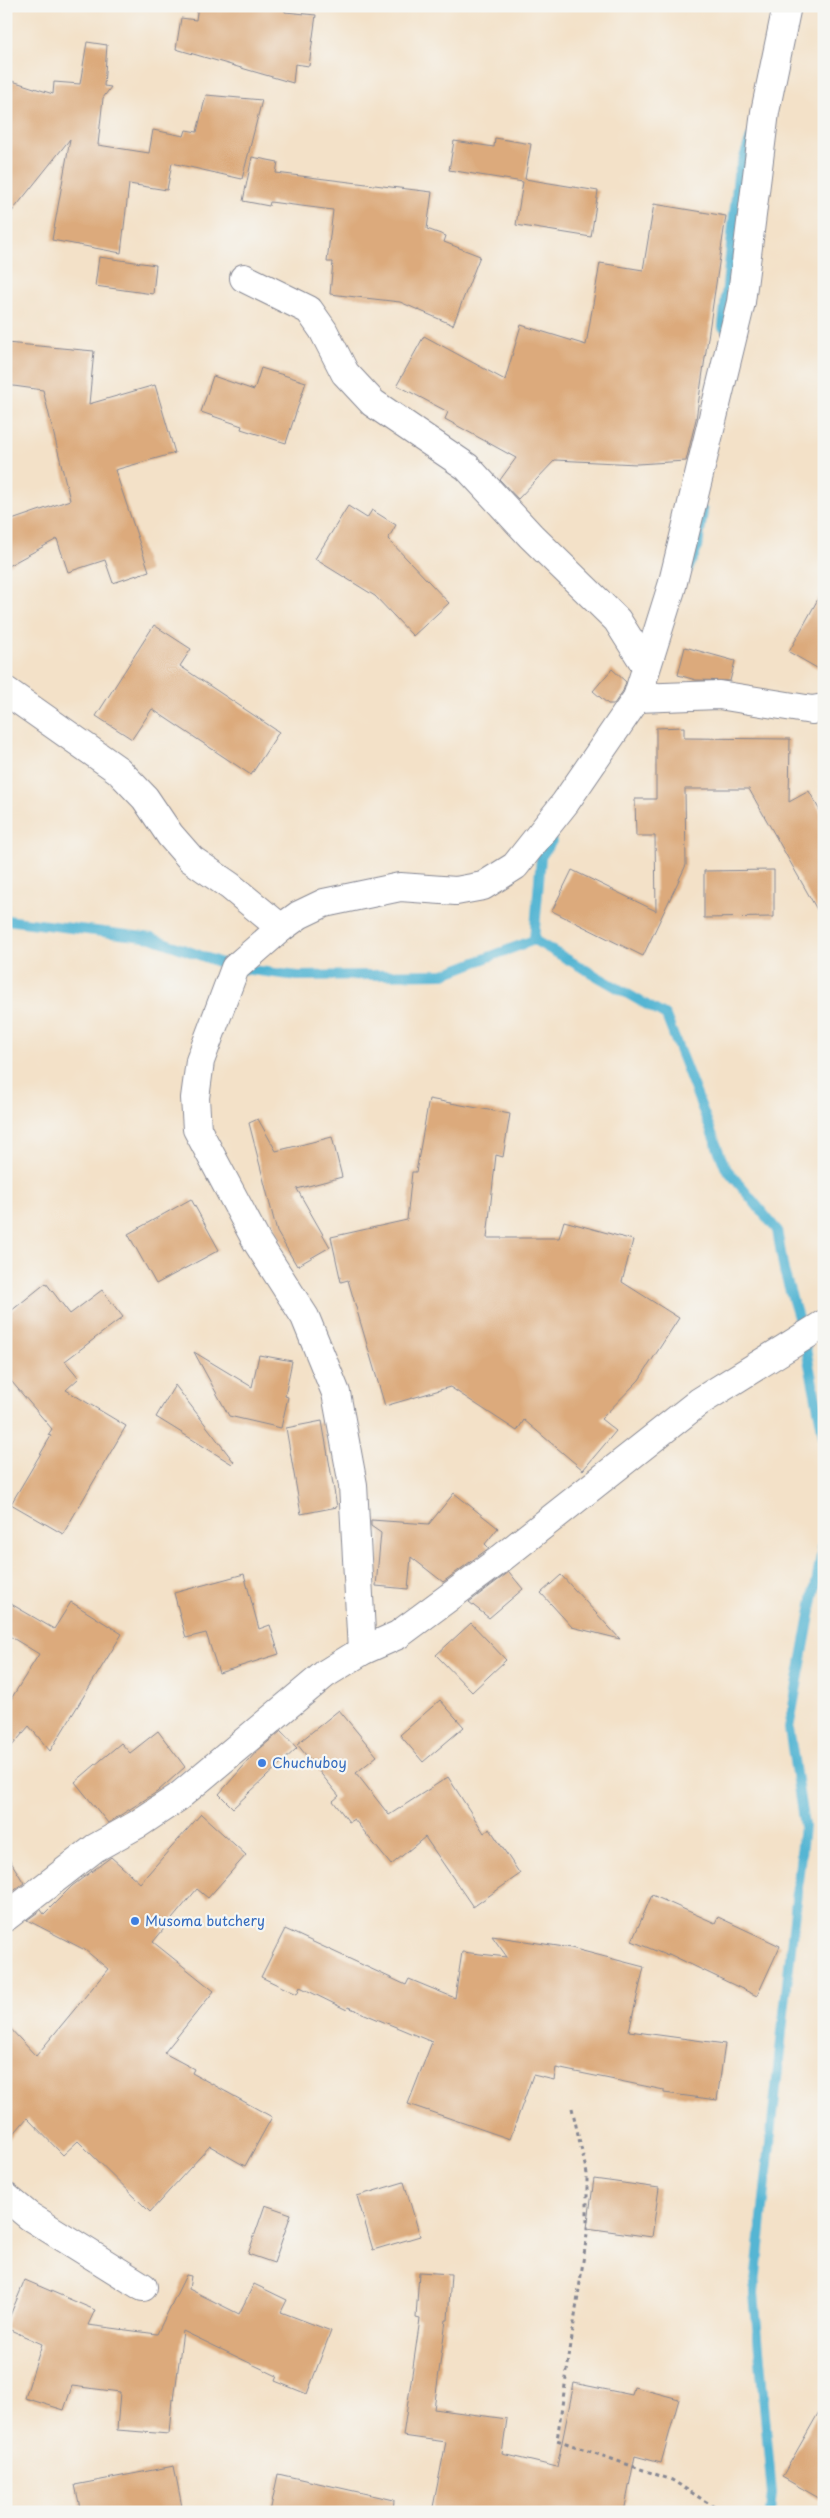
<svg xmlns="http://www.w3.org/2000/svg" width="830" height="2518" font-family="'Playpen Sans',sans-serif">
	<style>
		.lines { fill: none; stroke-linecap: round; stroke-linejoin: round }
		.stream { stroke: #55b5d3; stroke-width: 10 }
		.building { fill: #dcaa7c }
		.street-casing { stroke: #878893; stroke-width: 30 }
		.path { stroke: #878893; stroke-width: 3; stroke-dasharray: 4 4; stroke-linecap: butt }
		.street { stroke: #fff; stroke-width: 28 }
		.shop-dot { fill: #3f7fe0; stroke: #f6f6f2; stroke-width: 2 }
		.labels { text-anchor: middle; stroke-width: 4.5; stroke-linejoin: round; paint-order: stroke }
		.shop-label { font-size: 14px; fill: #366cbe; stroke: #f6f6f2; text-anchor: start }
	</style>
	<rect width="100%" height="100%" fill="#f6f6f2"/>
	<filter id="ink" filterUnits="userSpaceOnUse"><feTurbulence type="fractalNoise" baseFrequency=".02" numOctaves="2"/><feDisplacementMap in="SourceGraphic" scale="10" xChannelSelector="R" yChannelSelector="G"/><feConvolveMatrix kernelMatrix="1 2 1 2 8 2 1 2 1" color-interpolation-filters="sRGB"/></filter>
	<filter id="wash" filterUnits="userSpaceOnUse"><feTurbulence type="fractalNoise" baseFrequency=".0096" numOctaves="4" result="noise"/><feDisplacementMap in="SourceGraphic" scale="20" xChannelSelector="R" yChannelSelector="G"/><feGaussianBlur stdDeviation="1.12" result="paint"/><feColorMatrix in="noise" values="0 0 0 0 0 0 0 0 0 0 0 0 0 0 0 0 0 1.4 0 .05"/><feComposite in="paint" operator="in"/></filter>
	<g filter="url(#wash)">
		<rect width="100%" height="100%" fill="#f3e1c8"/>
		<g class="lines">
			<!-- stream -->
			<g class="stream">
				<path d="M 723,327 L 738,175 L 751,137"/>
				<path d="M 688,569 L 698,547 L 703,511"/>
				<path d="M 6,920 L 152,938 L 235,968 L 298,976 L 444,974 L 534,940 L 666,1016 L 725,1167 L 777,1230 L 784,1271 L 800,1324"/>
				<path d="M 534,940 L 541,857 L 552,841"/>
				<path d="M 806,1349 L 824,1439"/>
				<path d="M 770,2512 L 772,2494 L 754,2293 L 804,1826 L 789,1728 L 824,1540"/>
			</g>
		</g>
		<g id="blocks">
			<!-- building -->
			<g class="building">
				<path d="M 198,6 L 285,6 L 285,12 L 316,15 L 309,66 L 295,64 L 293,83 L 176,49 L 181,18 L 196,20 Z"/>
				<path d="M 87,42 L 107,45 L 104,86 L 111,87 L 103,98 L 98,145 L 149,153 L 153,130 L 184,136 L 186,130 L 197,132 L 206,95 L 262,100 L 242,179 L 172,163 L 167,190 L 129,184 L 121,253 L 52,240 L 70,139 L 6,219 L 6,79 L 53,94 L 54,82 L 80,84 Z"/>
				<path d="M 495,138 L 531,144 L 525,179 L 598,191 L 591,237 L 516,225 L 523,182 L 449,170 L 454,141 L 494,147 Z"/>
				<path d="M 252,157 L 278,162 L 276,173 L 432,192 L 427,229 L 446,236 L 444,242 L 480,256 L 453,325 L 400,302 L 330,294 L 333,262 L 327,262 L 333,210 L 270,202 L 269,206 L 243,201 Z"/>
				<path d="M 654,204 L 726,216 L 696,419 L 686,461 L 637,464 L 555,460 L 518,499 L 500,480 L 516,458 L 445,419 L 448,412 L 397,385 L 424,336 L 505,380 L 521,325 L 586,345 L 600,263 L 643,270 Z"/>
				<path d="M 99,257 L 156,265 L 153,294 L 95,286 Z"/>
				<path d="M 6,343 L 94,351 L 89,404 L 155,385 L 175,453 L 115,470 L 149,571 L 113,583 L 105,560 L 68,572 L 57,539 L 6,567 L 6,522 L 70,500 L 43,390 L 6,385 Z"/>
				<path d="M 261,368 L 306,382 L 286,443 L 241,429 L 242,426 L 201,412 L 213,376 L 254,390 Z"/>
				<path d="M 348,506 L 367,518 L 372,510 L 396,525 L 388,539 L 449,603 L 413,636 L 375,596 L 315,559 Z"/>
				<path d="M 824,588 L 824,672 L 789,652 Z"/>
				<path d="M 154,625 L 191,649 L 180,666 L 279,732 L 251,775 L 152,709 L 132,739 L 96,716 Z"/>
				<path d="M 685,647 L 735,661 L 730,681 L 696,680 L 678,675 Z"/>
				<path d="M 612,669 L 626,682 L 623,691 L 614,704 L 608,704 L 593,691 Z"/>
				<path d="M 684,727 L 684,738 L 790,739 L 789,802 L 809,791 L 824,818 L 824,922 L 749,789 L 685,789 L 686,865 L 643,956 L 552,911 L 572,870 L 656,911 L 655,836 L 636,836 L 635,799 L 656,799 L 656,728 Z"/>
				<path d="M 774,870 L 774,917 L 704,918 L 704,871 Z"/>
				<path d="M 429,1099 L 510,1114 L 503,1157 L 496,1155 L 487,1238 L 559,1238 L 564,1221 L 633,1240 L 622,1282 L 679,1318 L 639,1380 L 601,1419 L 616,1431 L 583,1470 L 524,1420 L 517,1431 L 450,1387 L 385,1406 L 348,1280 L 341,1282 L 331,1237 L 407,1220 L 412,1172 L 416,1172 Z"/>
				<path d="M 258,1119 L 276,1151 L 332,1137 L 342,1177 L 297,1189 L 330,1247 L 297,1266 L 277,1232 L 249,1123 Z"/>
				<path d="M 191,1199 L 219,1250 L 156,1284 L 128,1234 Z"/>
				<path d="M 46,1283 L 70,1314 L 102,1290 L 123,1317 L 65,1361 L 79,1378 L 66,1390 L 126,1426 L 63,1534 L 11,1504 L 51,1436 L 48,1435 L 52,1429 L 6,1375 L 6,1315 Z"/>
				<path d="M 194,1352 L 252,1387 L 259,1355 L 292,1361 L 285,1396 L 288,1397 L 281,1428 L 229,1416 Z"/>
				<path d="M 175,1385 L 234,1462 L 232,1464 L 156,1417 Z"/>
				<path d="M 322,1421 L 337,1507 L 301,1514 L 286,1428 Z"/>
				<path d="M 454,1493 L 498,1528 L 485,1544 L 489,1548 L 443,1582 L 411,1557 L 408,1589 L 376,1586 L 381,1533 L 371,1526 L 371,1520 L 429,1524 Z"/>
				<path d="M 509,1572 L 523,1589 L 489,1618 L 469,1602 Z"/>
				<path d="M 244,1574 L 259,1629 L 270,1625 L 279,1654 L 219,1673 L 206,1633 L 186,1638 L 174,1593 Z"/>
				<path d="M 561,1575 L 620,1639 L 572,1627 L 541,1593 Z"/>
				<path d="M 6,1601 L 54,1629 L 71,1602 L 122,1634 L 50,1751 L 29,1726 L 6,1753 L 6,1707 L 39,1654 L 6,1634 Z"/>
				<path d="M 471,1623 L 506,1660 L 472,1692 L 436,1655 Z"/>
				<path d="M 440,1700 L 464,1727 L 423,1762 L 400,1735 Z"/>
				<path d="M 339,1710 L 377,1756 L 356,1773 L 389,1815 L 448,1777 L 484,1833 L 490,1829 L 520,1874 L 473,1907 L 425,1837 L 391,1865 L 354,1819 L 349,1822 L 333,1801 L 339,1796 L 297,1744 Z"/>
				<path d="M 158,1731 L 185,1767 L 157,1792 L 108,1823 L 75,1782 L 121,1743 L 130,1753 Z"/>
				<path d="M 281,1731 L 297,1748 L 233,1808 L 219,1794 L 256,1752 Z"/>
				<path d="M 201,1814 L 246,1855 L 208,1898 L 197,1889 L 153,1942 L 214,1991 L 164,2053 L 194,2069 L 192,2073 L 272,2117 L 245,2166 L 210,2146 L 150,2212 L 78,2141 L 63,2155 L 27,2118 L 6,2143 L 6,2024 L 36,2056 L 108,1969 L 85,1950 L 27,1920 L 41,1910 L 44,1914 L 72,1886 L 111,1857 L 140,1883 Z"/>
				<path d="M 6,1854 L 24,1883 L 6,1897 Z"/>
				<path d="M 652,1895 L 715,1923 L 718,1917 L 780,1946 L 757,1996 L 669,1954 L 668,1956 L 632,1941 Z"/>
				<path d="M 285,1929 L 406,1985 L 409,1979 L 455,1998 L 462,1952 L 507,1957 L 492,1936 L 571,1948 L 644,1967 L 629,2031 L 725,2044 L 717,2100 L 664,2093 L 664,2090 L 556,2068 L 554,2080 L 533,2075 L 510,2139 L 408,2104 L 432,2042 L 348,2007 L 347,2010 L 300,1987 L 297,1994 L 261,1977 Z"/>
				<path d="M 594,2179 L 659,2188 L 652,2237 L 587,2228 Z"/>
				<path d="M 404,2182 L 420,2236 L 373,2250 L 357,2196 Z"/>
				<path d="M 265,2205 L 291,2214 L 274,2263 L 248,2254 Z"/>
				<path d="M 419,2272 L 451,2274 L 448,2320 L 446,2320 L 434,2409 L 507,2419 L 502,2454 L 557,2467 L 574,2383 L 632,2395 L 634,2387 L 679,2399 L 661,2463 L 635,2456 L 624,2512 L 432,2512 L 446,2442 L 403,2436 L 420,2319 L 416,2318 Z"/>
				<path d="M 186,2275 L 191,2276 L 189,2289 L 239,2314 L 254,2284 L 287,2300 L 281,2312 L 331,2331 L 307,2394 L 275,2381 L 277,2376 L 183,2331 L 174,2400 L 172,2399 L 169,2434 L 117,2430 L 120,2392 L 72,2386 L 64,2410 L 25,2398 L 42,2344 L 6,2328 L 6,2325 L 25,2280 L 95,2310 L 88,2325 L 157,2334 Z"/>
				<path d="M 824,2403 L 824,2501 L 782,2477 Z"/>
				<path d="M 174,2466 L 183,2512 L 81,2512 L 75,2485 Z"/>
				<path d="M 278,2474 L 394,2500 L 393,2512 L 270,2512 Z"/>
			</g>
		</g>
	</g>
	<g filter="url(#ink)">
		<use href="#blocks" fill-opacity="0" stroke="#878893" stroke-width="1"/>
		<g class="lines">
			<defs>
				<g id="street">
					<path d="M 244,278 L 309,310 L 323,330 L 345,373 L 373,403 L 467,467 L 531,536 L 617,620 L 646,666"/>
					<path d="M 6,691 L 118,770 L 145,798 L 170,835 L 191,859 L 230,886 L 281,928"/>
					<path d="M 637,698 L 719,695 L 812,710 L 824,708"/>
					<path d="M 362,1651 L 353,1485 L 336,1393 L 305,1317 L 257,1242 L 197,1129 L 195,1098 L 200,1061 L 235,968 L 281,928 L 299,915 L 324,903 L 400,887 L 456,891 L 483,886 L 515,866 L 565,803 L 637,698 L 672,586 L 741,302 L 765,112 L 787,6"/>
					<path d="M 6,1917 L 95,1848 L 138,1824 L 177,1798 L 325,1674 L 362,1651 L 398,1635 L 494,1564 L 699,1402 L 824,1324"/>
					<path d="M 6,2197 L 29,2216 L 143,2287"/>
				</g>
			</defs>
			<!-- street casing -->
			<use href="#street" class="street-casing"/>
			<!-- path -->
			<path class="path" d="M 572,2108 L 587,2174 L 587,2234 L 557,2440 L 672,2480 L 722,2512"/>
			<!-- street -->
			<use href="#street" class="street"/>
		</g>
	</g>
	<!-- markers -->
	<g class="shop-dot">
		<circle cx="262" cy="1763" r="5"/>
		<circle cx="135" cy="1921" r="5"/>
	</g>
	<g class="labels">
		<!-- shop labels -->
		<g class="shop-label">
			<text x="272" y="1768">Chuchuboy</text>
			<text x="145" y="1926">Musoma butchery</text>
		</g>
	</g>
	<!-- margin -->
	<rect width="830" height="2518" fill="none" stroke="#f6f6f2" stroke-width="25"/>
</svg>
